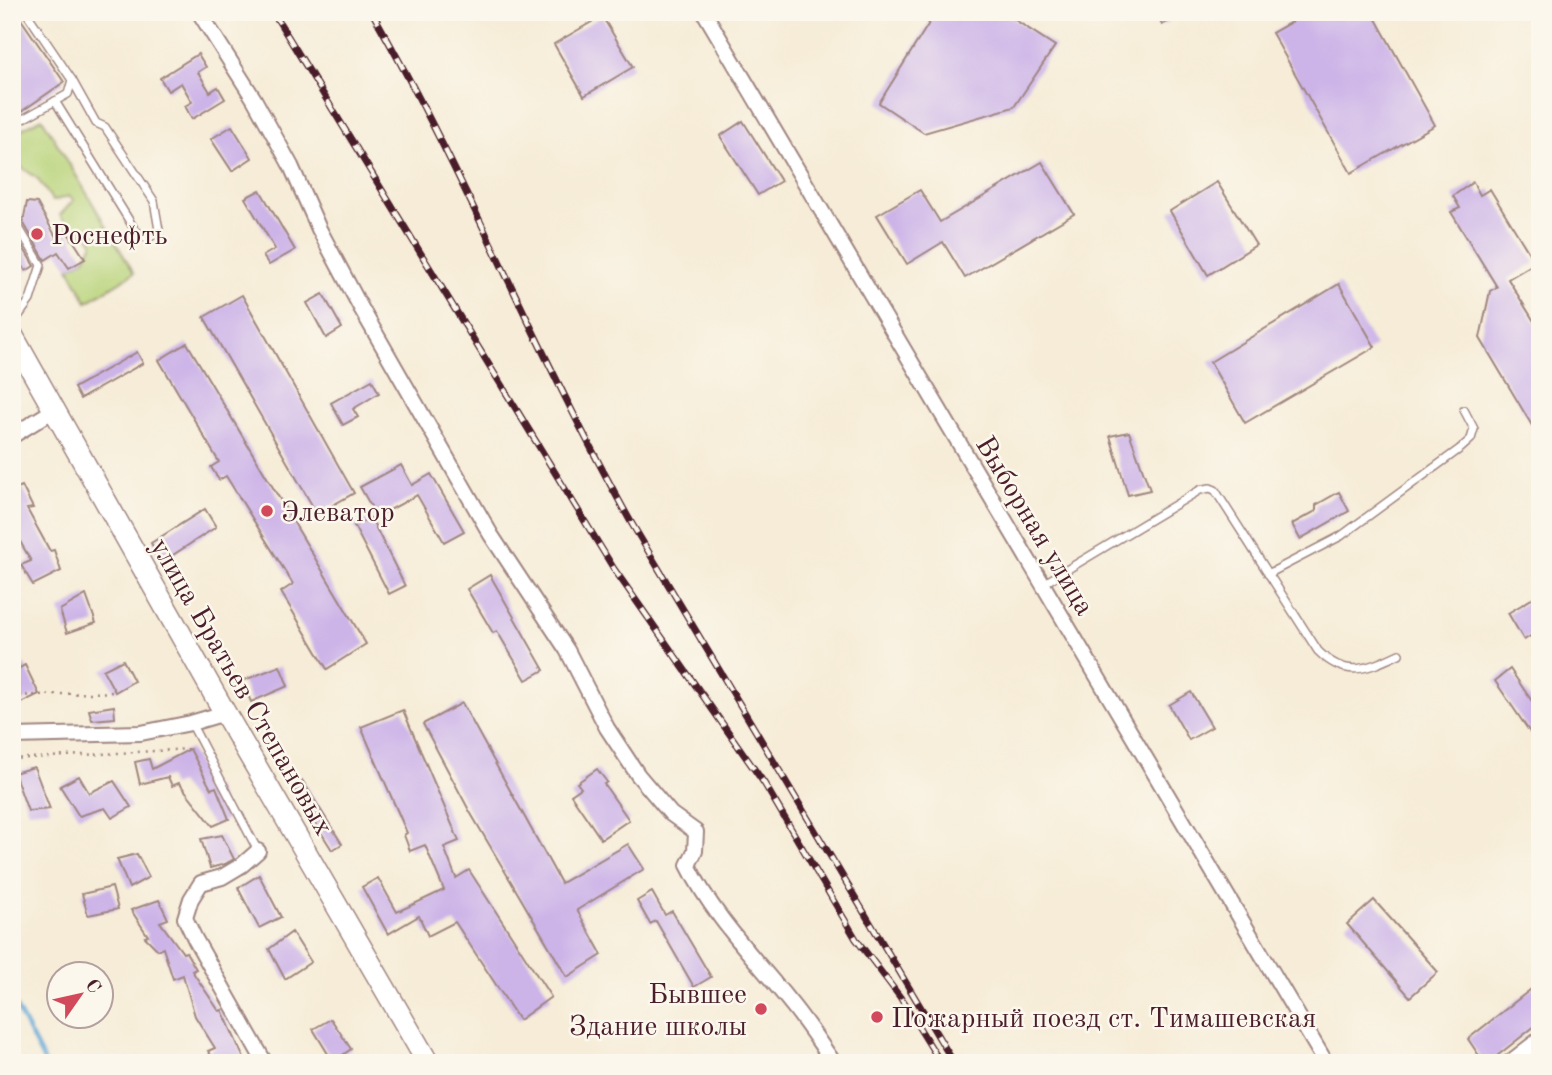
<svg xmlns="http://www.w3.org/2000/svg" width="1552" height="1075" font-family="'Old Standard TT',serif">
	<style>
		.green { fill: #b8d379; stroke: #817952; stroke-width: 2 }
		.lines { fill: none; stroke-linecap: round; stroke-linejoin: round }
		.stream { stroke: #5da6d4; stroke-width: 4.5 }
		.building { fill: #ccb3e8 }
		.lane-casing { stroke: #a08681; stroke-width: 10 }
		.street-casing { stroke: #a08681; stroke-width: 18 }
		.primary-casing { stroke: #a08681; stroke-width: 24 }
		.path { stroke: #a08681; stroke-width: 2.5; stroke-dasharray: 2 5; stroke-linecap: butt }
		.lane { stroke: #fff; stroke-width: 7 }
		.street { stroke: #fff; stroke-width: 14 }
		.primary { stroke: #fff; stroke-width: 21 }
		.rail-casing { stroke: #4a1f2b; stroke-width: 7 }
		.rail { stroke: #fbf7ec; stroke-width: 4.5; stroke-dasharray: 13; stroke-linecap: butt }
		.poi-dot { fill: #d1495b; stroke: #fbf7ec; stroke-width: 2.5 }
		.labels { text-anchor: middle; stroke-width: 5; stroke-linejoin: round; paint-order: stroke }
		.poi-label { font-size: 28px; fill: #4a1f2b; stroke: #fbf7ec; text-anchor: start }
		.street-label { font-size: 28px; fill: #4a1f2b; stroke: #fbf7ec }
	</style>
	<rect width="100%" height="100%" fill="#fbf7ec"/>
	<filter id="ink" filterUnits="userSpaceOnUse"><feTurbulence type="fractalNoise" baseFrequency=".0143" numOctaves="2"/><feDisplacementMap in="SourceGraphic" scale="14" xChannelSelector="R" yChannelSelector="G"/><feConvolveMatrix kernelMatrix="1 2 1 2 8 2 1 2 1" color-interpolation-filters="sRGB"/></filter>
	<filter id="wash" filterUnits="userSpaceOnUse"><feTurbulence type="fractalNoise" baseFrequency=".00686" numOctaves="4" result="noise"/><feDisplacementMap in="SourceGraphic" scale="28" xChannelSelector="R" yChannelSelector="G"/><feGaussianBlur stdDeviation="1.57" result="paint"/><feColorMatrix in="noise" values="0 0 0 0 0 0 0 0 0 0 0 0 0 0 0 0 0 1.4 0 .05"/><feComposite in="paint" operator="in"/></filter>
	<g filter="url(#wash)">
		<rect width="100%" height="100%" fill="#f6ecd7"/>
		<!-- green -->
		<path class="green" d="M 42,118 L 134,273 L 87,302 L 69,268 L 85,259 L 93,243 L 88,234 L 77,237 L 60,215 L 74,200 L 69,196 L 53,201 L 37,178 L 12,161 L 12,134 Z"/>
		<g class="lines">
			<!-- stream -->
			<path class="stream" d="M 12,999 L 45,1063"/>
		</g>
		<g id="blocks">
			<!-- building -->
			<g class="building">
				<path d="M 12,12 L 16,12 L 64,82 L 12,118 Z"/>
				<path d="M 936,12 L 1003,12 L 1055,46 L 1014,107 L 924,133 L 879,103 Z"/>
				<path d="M 1155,12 L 1184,12 L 1162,25 Z"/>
				<path d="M 1309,12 L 1372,12 L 1435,125 L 1351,173 L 1272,33 Z"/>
				<path d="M 602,16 L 633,67 L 584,96 L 554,44 Z"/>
				<path d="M 198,54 L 206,67 L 198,72 L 210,92 L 218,87 L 225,99 L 192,119 L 185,106 L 192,102 L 181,83 L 168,91 L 160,78 Z"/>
				<path d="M 743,121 L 781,181 L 758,195 L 720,136 Z"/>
				<path d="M 232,126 L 252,158 L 232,171 L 211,139 Z"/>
				<path d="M 1042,162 L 1074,214 L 965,278 L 943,242 L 907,264 L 877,215 L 920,190 L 940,222 Z"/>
				<path d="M 1217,182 L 1256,245 L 1208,275 L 1170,211 Z"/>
				<path d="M 1473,182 L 1480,195 L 1490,189 L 1535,263 L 1508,279 L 1540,331 L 1540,439 L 1480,338 L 1490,291 L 1497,287 L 1451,212 L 1460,208 L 1453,196 Z"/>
				<path d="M 260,190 L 295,250 L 269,265 L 263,256 L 275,249 L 245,198 Z"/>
				<path d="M 27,202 L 37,203 L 56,237 L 67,231 L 85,259 L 69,268 L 58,252 L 45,260 L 23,222 Z"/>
				<path d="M 19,240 L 34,266 L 26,271 L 16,256 Z"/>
				<path d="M 1339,284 L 1375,347 L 1245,423 L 1210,362 Z"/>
				<path d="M 323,294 L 342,328 L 326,338 L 307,303 Z"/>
				<path d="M 242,295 L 354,493 L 317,514 L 204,317 Z"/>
				<path d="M 187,343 L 366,644 L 327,669 L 281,592 L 293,584 L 226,476 L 219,480 L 211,467 L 219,462 L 159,360 Z"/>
				<path d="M 137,352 L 143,363 L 80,399 L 74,388 Z"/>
				<path d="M 372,380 L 379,393 L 353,409 L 358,417 L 343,425 L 331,403 Z"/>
				<path d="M 1129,432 L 1150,490 L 1128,495 L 1110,436 Z"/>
				<path d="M 401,465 L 412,485 L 431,474 L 464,531 L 444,542 L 417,495 L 377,517 L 360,487 Z"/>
				<path d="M 22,486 L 33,508 L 27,509 L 50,551 L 54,550 L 61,571 L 33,585 L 21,565 L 31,561 L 12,527 L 12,490 Z"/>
				<path d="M 1339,492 L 1349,511 L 1300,539 L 1292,524 L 1316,511 L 1316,505 Z"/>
				<path d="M 205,509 L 216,527 L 162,562 L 151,543 Z"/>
				<path d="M 371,518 L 405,586 L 389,594 L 354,526 Z"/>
				<path d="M 490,575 L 544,670 L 526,680 L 497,631 L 493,633 L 467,589 Z"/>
				<path d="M 1540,594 L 1540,630 L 1524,640 L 1508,613 Z"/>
				<path d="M 86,595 L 96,623 L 67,633 L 60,610 Z"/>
				<path d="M 123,660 L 134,681 L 115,692 L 103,670 Z"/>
				<path d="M 25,665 L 39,694 L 19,704 L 12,690 L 12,672 Z"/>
				<path d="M 280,666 L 288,686 L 251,702 L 242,681 Z"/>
				<path d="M 1510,669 L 1540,713 L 1540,747 L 1495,681 Z"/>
				<path d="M 1191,692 L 1212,727 L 1189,740 L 1169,705 Z"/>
				<path d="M 462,703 L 561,883 L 628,844 L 644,869 L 577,910 L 602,955 L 567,977 L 470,812 L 423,724 Z"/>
				<path d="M 114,706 L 115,718 L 92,720 L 89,710 Z"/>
				<path d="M 403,710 L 459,841 L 444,847 L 456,878 L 469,870 L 551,997 L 519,1020 L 455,922 L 428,936 L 419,916 L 388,934 L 362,887 L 378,878 L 397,912 L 444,890 L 425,845 L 410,851 L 404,835 L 407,833 L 361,727 Z"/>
				<path d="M 190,749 L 211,789 L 216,787 L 229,819 L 213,826 L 179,783 L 172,786 L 168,777 L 140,784 L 135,762 L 149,759 L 152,769 Z"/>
				<path d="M 34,767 L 50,809 L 28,811 L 14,773 Z"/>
				<path d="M 597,769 L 607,782 L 604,784 L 629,820 L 601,839 L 571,795 L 581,788 L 577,783 Z"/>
				<path d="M 79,776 L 89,793 L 114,781 L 131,807 L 112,818 L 105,808 L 79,816 L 60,786 Z"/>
				<path d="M 302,780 L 342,844 L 332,850 L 292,786 Z"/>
				<path d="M 222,835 L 234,859 L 225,864 L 210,868 L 201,839 Z"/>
				<path d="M 137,854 L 149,877 L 129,888 L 117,859 Z"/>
				<path d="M 259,875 L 281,917 L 259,928 L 238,888 Z"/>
				<path d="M 112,887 L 118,909 L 88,915 L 82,894 Z"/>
				<path d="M 652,892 L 665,915 L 672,911 L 711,977 L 694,987 L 656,921 L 650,924 L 637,901 Z"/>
				<path d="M 159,900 L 168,919 L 160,922 L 183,953 L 186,952 L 196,969 L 192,971 L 219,1011 L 222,1010 L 246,1063 L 216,1063 L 208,1051 L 215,1048 L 195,1016 L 183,975 L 173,979 L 163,948 L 158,950 L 145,937 L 148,936 L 131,910 Z"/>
				<path d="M 1374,900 L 1438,972 L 1410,997 L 1347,924 Z"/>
				<path d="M 292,932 L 311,962 L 285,979 L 269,949 Z"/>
				<path d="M 1540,982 L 1540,1022 L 1488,1063 L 1484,1063 L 1468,1039 Z"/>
				<path d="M 331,1019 L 351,1049 L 333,1062 L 313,1029 Z"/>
			</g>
		</g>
	</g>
	<g filter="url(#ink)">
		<use href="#blocks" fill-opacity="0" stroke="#a08681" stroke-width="2"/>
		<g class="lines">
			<defs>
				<g id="lane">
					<path d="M 55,101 L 135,230 L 148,239 L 159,230 L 154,201 L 105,127 L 96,123 L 72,80"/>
					<path d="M 12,125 L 68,94 L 72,80 L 26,12"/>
					<path d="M 12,216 L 41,265 L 30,300 L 12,325"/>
					<path d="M 1268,574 L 1341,536 L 1461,448 L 1471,439 L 1474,429 L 1464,410"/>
					<path d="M 1043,584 L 1200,490 L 1210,488 L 1215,490 L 1318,651 C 1346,679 1367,669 1399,654"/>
					<path d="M 191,723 L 258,851"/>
				</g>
				<g id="street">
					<path d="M 199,12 L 254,99 L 291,166 L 319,229 L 361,308 L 491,535 L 567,650 L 607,728 L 638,775 L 671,814 L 696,832 L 695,851 L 688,865 C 713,916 753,956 789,1001 C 805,1020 819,1042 834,1063"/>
					<path d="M 704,12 L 1326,1063"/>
					<path d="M 12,436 L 54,410"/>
					<path d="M 12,736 L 141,733 L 191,723 L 225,713"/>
					<path d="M 258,851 L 242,865 L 222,877 L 201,883 L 191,899 L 185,918 L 195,939 L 265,1063"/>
					<path d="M 1509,1063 L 1540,1039"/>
				</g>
				<path id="primary" d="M 12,335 L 225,713 L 428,1063"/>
			</defs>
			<!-- lane casing -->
			<use href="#lane" class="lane-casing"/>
			<!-- street casing -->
			<use href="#street" class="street-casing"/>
			<!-- primary casing -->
			<use href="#primary" class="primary-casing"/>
			<!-- path -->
			<g class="path">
				<path d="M 12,696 L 115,692"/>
				<path d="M 12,759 L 190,749"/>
			</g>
			<!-- lane -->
			<use href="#lane" class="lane"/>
			<!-- street -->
			<use href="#street" class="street"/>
			<!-- primary -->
			<use href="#primary" class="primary"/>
			<defs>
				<g id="rail">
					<path d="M 273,12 L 614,569 L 764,783 L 856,939 L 900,997 L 941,1063"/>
					<path d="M 372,12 C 467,178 538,357 632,524 L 954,1063"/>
				</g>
			</defs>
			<!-- rail casing -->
			<use href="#rail" class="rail-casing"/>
			<!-- rail -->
			<use href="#rail" class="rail"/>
		</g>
	</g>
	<!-- markers -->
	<g class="poi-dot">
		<circle cx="37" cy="234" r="7"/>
		<circle cx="267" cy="511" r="7"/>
		<circle cx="761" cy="1009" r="7"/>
		<circle cx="877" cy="1017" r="7"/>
	</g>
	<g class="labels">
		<!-- poi labels -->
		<g class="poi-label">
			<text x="51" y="244">Роснефть</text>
			<text x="281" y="521">Элеватор</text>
			<text x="747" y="1003" text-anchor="end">Бывшее<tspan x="747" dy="32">Здание школы</tspan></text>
			<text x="891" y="1027">Пожарный поезд ст. Тимашевская</text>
		</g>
		<!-- street labels -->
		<g class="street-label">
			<text transform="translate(1036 525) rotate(59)" y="10">Выборная улица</text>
			<text transform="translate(243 686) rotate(60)" y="10">улица Братьев Степановых</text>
		</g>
	</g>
	<!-- margin -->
	<rect width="1552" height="1075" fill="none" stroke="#fbf7ec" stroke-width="42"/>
	<!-- north arrow -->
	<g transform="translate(80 995) rotate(56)"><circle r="33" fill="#fbf7ec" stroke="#b4a19f" stroke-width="2"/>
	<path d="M0-5L12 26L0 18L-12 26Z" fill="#d1495b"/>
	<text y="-10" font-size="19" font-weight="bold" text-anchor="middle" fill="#4a1f2b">С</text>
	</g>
</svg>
